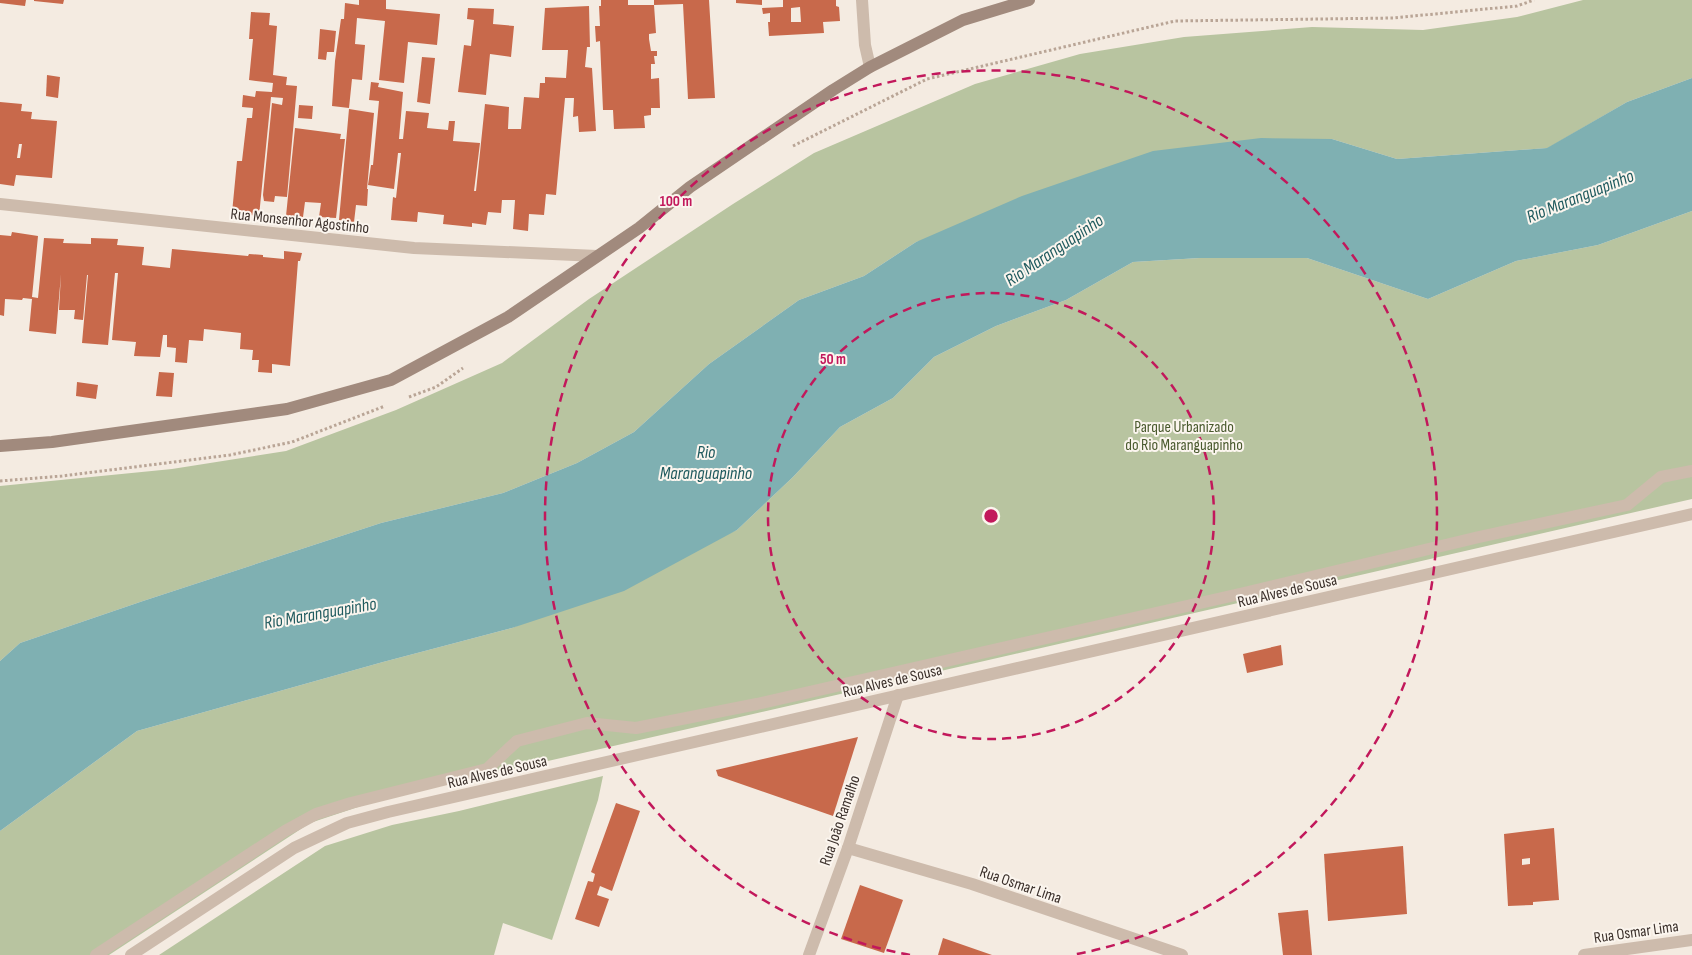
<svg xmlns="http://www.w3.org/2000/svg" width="1692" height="955" font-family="'Sofia Sans Condensed',sans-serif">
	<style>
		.green { fill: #b8c4a0 }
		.water { fill: #7fb0b2 }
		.building { fill: #c8694b; fill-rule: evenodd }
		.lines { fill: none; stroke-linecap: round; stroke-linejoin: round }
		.path { stroke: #b9a596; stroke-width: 3; stroke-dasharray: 2.5 2.5; stroke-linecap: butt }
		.pedestrian { stroke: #cdbbac; stroke-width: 12 }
		.minor { stroke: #cdbbac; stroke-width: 12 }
		.secondary { stroke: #a18a7d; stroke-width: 12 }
		.ring { fill: none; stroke: #c2185b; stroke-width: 2.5; stroke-dasharray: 9 6 }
		.labels { text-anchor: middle; stroke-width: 4; stroke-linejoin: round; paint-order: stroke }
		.street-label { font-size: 16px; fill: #3b302b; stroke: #fbf5ee }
		.park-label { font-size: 16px; fill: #4a5a2e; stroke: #fbf5ee }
		.water-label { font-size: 18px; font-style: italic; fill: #1f5a5e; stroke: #fbf5ee }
		.centre { fill: #c2185b; stroke: #fbf5ee; stroke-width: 2.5 }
		.ring-label { font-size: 15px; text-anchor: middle; font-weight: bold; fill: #c2185b; stroke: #fbf5ee; stroke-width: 4; stroke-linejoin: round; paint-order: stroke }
	</style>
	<rect width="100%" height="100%" fill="#f4ebe1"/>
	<!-- green -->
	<g class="green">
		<path d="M 1583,0 L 1692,0 L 1692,78 L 1627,102 L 1548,148 L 1397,159 L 1332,139 L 916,242 L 864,276 L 799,300 L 709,364 L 634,432 L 577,463 L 503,493 L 381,523 L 143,601 L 20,643 L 0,661 L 0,486 L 172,469 L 286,451 L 396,410 L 502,363 L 589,299 L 733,204 L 814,153 L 975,84 L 1080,54 L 1184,37 L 1312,27 L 1423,30 L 1517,17 Z"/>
		<path d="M 1692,211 L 1692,499 L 382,799 L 310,823 L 109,955 L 0,955 L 0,831 L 137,731 L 383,662 L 512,628 L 737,530 L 793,477 L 840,427 L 893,398 L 934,357 L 996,326 L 1066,300 L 1133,262 L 1200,258 L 1307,258 L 1428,299 L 1516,261 L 1598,245 Z"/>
		<path d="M 603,776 L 598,800 L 552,940 L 503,923 L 494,955 L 159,955 L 325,846 L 392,825 L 459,811 Z"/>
	</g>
	<!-- water -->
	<path class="water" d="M 1692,78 L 1692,211 L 1598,245 L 1516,261 L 1428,299 L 1307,258 L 1200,258 L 1133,262 L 1066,300 L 996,326 L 934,357 L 893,398 L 840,427 L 793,477 L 737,530 L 624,591 L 512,628 L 383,662 L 137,731 L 0,831 L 0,661 L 20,643 L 143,601 L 381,523 L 503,493 L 577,463 L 634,432 L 709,364 L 799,300 L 864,276 L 916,242 L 1022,196 L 1153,151 L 1261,138 L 1332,139 L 1397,159 L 1547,148 L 1627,102 Z"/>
	<!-- building -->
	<g class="building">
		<path d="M 0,0 L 26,0 L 25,6 L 0,3 Z"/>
		<path d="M 34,0 L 64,0 L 63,4 L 34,1 Z"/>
		<path d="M 359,0 L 386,0 L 386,9 L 440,14 L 437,45 L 408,42 L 404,83 L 379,80 L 385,21 L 357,18 L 355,44 L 365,45 L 362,80 L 352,79 L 349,108 L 332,106 L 335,61 L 341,19 L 344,19 L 345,3 L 359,5 Z"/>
		<path d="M 601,0 L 628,0 L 628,5 L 654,5 L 656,33 L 649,34 L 649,39 L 651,51 L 657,51 L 657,56 L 654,56 L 655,64 L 651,64 L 651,79 L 659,78 L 660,108 L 651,108 L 651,115 L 644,116 L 645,128 L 614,129 L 613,110 L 603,110 L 600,41 L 596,42 L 595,26 L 600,26 L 599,6 L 601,6 Z"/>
		<path d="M 654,0 L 709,0 L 715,98 L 688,99 L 683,4 L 654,5 Z"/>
		<path d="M 736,0 L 762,0 L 762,5 L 736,3 Z"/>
		<path d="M 783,0 L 836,0 L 836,6 L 839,7 L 840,21 L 823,22 L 824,33 L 769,36 L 768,22 L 770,22 L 770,13 L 763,14 L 762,8 L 783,7 ZM 800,7 L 801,22 L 791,22 L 791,8 Z"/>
		<path d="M 589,6 L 590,47 L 587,47 L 585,67 L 592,68 L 596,131 L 579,132 L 578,116 L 573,117 L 574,98 L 565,98 L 556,195 L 546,194 L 544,215 L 529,214 L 528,231 L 513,229 L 515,200 L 502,200 L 501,213 L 488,212 L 486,225 L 472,223 L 472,227 L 443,224 L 444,215 L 418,212 L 417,222 L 391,220 L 393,197 L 396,198 L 401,153 L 398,153 L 394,189 L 368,185 L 371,165 L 373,165 L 379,101 L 369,100 L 371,82 L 379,83 L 378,87 L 403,92 L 399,139 L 403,139 L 406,111 L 429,113 L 427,128 L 448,130 L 449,121 L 455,121 L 453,141 L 480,143 L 474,191 L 476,191 L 485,104 L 509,107 L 508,129 L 521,129 L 524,97 L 539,98 L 540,83 L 545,83 L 545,77 L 566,78 L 568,50 L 542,50 L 545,8 Z"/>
		<path d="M 468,8 L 494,9 L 493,24 L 514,26 L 511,57 L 490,54 L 486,95 L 458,92 L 464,45 L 471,46 L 474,20 L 467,19 Z"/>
		<path d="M 251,12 L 270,13 L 269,25 L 277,26 L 273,75 L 287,77 L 286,85 L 297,86 L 287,197 L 275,196 L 274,202 L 264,201 L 263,195 L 272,103 L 282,105 L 283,98 L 271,97 L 259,216 L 232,213 L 237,161 L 242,161 L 247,118 L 252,118 L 253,108 L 242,107 L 243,95 L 255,97 L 256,91 L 272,92 L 273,83 L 249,80 L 253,39 L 249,39 Z"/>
		<path d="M 320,29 L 336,31 L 334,52 L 327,52 L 326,60 L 318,59 Z"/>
		<path d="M 422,57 L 435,58 L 430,104 L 417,102 Z"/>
		<path d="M 47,75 L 60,77 L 58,98 L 46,96 Z"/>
		<path d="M 0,102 L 22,104 L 21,111 L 32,112 L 31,119 L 57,121 L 52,178 L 16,175 L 14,186 L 0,184 ZM 19,144 L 22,144 L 20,158 L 17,158 Z"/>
		<path d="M 299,105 L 313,106 L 312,119 L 298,118 Z"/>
		<path d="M 349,109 L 374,113 L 367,189 L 368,189 L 367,206 L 356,205 L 354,222 L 339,220 Z"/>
		<path d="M 295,128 L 341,134 L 340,139 L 345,139 L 336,218 L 319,217 L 321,203 L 305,202 L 303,217 L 286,216 Z"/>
		<path d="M 12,232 L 38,236 L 32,297 L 38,298 L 44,238 L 64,239 L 63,243 L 91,244 L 91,238 L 118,239 L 117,245 L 144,247 L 142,265 L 170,268 L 172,249 L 248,256 L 249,254 L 263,255 L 263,257 L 284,259 L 284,251 L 302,253 L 300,261 L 298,261 L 290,366 L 272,364 L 272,373 L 258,372 L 259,360 L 252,360 L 253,350 L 240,349 L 241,333 L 204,329 L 203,341 L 189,340 L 187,363 L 175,362 L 176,348 L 167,347 L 167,335 L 163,335 L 160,357 L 134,356 L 136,342 L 112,340 L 118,273 L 115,273 L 108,345 L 82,343 L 88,275 L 87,275 L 83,320 L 74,319 L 75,310 L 59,310 L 61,274 L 56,334 L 29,331 L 32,299 L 23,298 L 22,300 L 5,299 L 4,316 L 0,315 L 0,235 L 11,236 Z"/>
		<path d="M 159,372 L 174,373 L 172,397 L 156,396 Z"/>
		<path d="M 77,382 L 98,385 L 96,399 L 76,396 Z"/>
		<path d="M 1281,645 L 1283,665 L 1247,673 L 1243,654 Z"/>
		<path d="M 858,737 L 833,816 L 718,776 L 716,770 Z"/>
		<path d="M 616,803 L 640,811 L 612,891 L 600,886 L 597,895 L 609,899 L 599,927 L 575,919 L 588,881 L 593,882 L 595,874 L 591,872 Z"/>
		<path d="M 1554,828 L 1559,900 L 1533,902 L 1533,905 L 1508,906 L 1504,834 ZM 1530,858 L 1530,864 L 1522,865 L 1522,859 Z"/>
		<path d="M 1403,846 L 1407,914 L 1328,921 L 1324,854 Z"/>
		<path d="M 860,885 L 903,900 L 884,953 L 841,939 Z"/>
		<path d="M 1308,910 L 1312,955 L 1283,955 L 1278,913 Z"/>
		<path d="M 943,938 L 992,955 L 938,955 Z"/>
	</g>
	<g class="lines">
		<!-- path -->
		<g class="path">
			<path d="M 793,146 L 927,79 L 1175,21 L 1393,18 L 1517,6 L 1534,0"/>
			<path d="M 409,397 L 436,387 L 463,368"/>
			<path d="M 0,481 L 62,476 L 230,455 L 292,442 L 385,406"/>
		</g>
		<!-- pedestrian -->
		<path class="pedestrian" d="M 96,955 L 285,831 L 316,814 L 351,803 L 487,769 L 517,741 L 587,723 L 636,728 L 757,704 L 1244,593 L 1479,537 L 1627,505 L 1661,477 L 1692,471"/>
		<!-- minor -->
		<g class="minor">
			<path d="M 862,0 L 865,45 L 870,67"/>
			<path d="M 0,204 L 414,248 L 597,256"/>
			<path d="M 848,848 L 972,884 L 1182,955"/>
			<path d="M 131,955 L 294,848 L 347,823 L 388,812 L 1692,514"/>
			<path d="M 809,955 L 848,848 L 898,695"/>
			<path d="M 1584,955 L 1692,940"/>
		</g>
		<!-- secondary -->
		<path class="secondary" d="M 0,446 L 52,442 L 287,409 L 391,380 L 508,317 L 639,228 L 690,187 L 833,90 L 870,67 L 963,20 L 1029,0"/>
	</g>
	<!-- distance rings -->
	<g class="ring">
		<circle cx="991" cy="516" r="223"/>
		<path d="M910 955A446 446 0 1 1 1072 955"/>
	</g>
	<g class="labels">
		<!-- street labels -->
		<g class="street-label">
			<text transform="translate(300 220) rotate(6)" y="6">Rua Monsenhor Agostinho</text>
			<text transform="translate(1287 590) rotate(-13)" y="6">Rua Alves de Sousa</text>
			<text transform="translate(892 680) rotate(-13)" y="6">Rua Alves de Sousa</text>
			<text transform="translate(497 771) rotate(-13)" y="6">Rua Alves de Sousa</text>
			<text transform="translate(839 820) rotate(-71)" y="6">Rua João Ramalho</text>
			<text transform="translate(1021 884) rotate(19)" y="6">Rua Osmar Lima</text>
			<text transform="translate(1636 931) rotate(-8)" y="6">Rua Osmar Lima</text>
		</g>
		<!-- park labels -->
		<g class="park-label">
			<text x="1184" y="432">Parque Urbanizado<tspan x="1184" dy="18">do Rio Maranguapinho</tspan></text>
		</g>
		<!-- water labels -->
		<g class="water-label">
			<text transform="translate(1580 196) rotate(-22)" y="6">Rio Maranguapinho</text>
			<text transform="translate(1054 250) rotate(-34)" y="6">Rio Maranguapinho</text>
			<text x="706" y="458">Rio<tspan x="706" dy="21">Maranguapinho</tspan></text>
			<text transform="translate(320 613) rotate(-10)" y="6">Rio Maranguapinho</text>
		</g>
	</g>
	<circle cx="991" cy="516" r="8" class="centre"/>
	<g class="ring-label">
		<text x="676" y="206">100 m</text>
		<text x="833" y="364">50 m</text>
	</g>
</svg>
